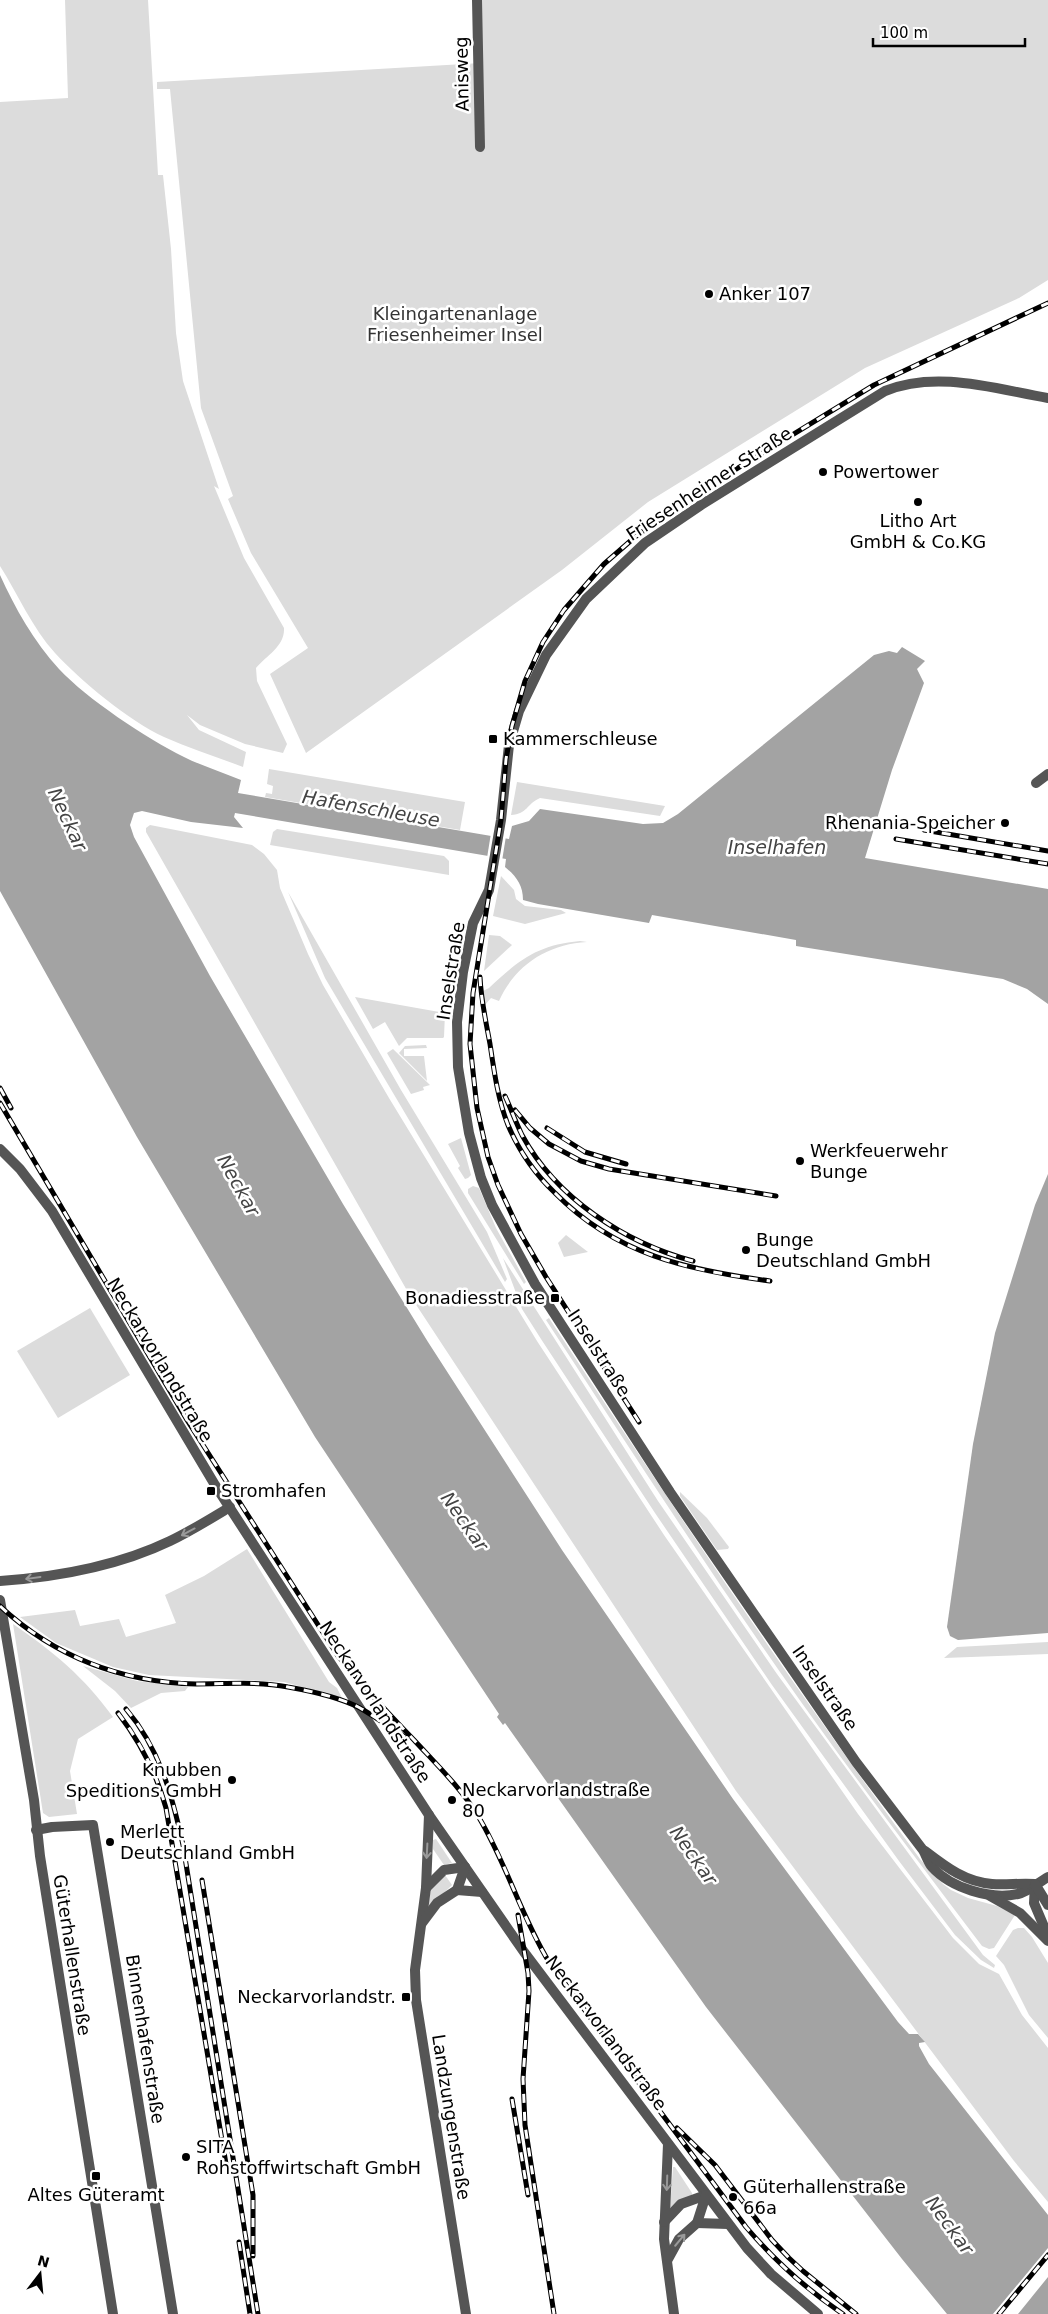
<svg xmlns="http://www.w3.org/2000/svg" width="1048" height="2314" font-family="'DejaVu Sans',sans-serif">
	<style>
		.green { fill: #dcdcdc }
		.water { fill: #a3a3a3 }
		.pier { fill: #fff }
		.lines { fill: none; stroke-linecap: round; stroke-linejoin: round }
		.minor { stroke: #555; stroke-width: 10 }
		.tertiary { stroke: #555; stroke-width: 10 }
		.rail-casing { stroke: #000; stroke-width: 5 }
		.rail { stroke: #fff; stroke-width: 3; stroke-dasharray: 9; stroke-linecap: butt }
		.oneway { stroke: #999 }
		.poi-dot { fill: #000; stroke: #fff; stroke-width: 2 }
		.labels { text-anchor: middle; stroke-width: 5; stroke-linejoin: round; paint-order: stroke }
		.street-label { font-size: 18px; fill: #000; stroke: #fff }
		.poi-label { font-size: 18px; fill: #000; stroke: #fff; text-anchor: start }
		.park-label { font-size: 18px; fill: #333; stroke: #fff }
		.water-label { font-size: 19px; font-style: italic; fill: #444; stroke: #fff }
	</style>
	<rect width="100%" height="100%" fill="#fff"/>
	<!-- green -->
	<g class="green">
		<path d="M 65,0 L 148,0 L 158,175 L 163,175 L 171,249 L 176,333 L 183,381 L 219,489 L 214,486 L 244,558 L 284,628 C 285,646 267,655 256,668 L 257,681 L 287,744 L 283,753 L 245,744 L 200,725 L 187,715 L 199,730 L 246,752 L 243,767 C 217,757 189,748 164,737 C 129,721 81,681 55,653 C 32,628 18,594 0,566 L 0,102 L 68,98 Z"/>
		<path d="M 480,0 L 1048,0 L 1048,280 L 1019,298 L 865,368 L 648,502 L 562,570 L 306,753 L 270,674 L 308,648 L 251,553 L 228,499 L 233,496 L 201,408 L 170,89 L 157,89 L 157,82 L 481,63 Z"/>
		<path d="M 269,769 L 465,802 L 460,830 L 265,797 L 266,793 L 272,794 L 273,786 L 267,784 Z"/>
		<path d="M 517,782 L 665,806 L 660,816 L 540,798 C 526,804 528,814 511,815 Z"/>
		<path d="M 150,825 L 252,845 L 264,854 L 277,870 L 280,888 L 308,954 L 323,985 L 389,1098 L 537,1341 L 664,1535 L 858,1814 L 953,1938 L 979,1964 L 999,1974 L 1022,2015 L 1048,2048 L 1048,2202 L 1014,2161 L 736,1791 L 409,1294 L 146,832 L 146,828 Z"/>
		<path d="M 277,829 L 444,856 L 449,861 L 449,875 L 270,845 L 273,832 Z"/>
		<path d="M 501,876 L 514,890 L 516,899 L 525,906 L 561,910 L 566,913 L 525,924 L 493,916 Z"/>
		<path d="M 288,892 L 401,1090 L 487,1232 L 507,1279 L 505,1282 L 325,978 Z"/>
		<path d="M 489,935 L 500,936 L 512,945 L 484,971 Z"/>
		<path d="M 580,941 L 587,942 C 548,944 515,965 499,1001 L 491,998 L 485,1005 L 483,991 L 489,988 C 519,960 537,945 580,941 Z"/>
		<path d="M 355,997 L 445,1013 L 444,1037 L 443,1038 L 407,1038 L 399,1046 L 385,1022 L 373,1029 Z"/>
		<path d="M 426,1045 L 427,1048 L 404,1049 L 404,1056 L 424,1056 L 427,1081 L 399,1053 L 405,1046 Z"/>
		<path d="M 393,1049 L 430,1085 L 423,1087 L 424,1090 L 411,1094 L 387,1053 Z"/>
		<path d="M 461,1138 L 471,1175 L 468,1178 L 465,1179 L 458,1168 L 460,1166 L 448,1144 Z"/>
		<path d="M 473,1186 L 479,1188 L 496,1228 L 526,1282 L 524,1284 L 468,1193 L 468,1189 Z"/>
		<path d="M 566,1235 L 588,1252 L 564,1257 L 558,1243 Z"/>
		<path d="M 503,1258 L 658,1501 L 777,1674 L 983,1955 L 995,1965 L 994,1968 L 981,1960 L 955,1935 L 899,1861 L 772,1685 L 655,1513 L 541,1339 L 522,1309 Z"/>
		<path d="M 90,1308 L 130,1375 L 58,1418 L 17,1351 Z"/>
		<path d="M 549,1318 C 669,1502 790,1682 920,1859 L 943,1884 L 951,1890 L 968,1898 L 997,1906 L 1015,1915 L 994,1948 L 989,1949 L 982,1946 C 914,1856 845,1765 780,1672 C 699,1556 623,1438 546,1320 Z"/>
		<path d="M 680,1492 L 707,1518 L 729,1547 L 728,1549 L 717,1550 L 680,1496 Z"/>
		<path d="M 247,1549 L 329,1682 L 337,1688 L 342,1698 L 284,1682 L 149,1675 L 113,1667 L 56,1643 L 20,1617 L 75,1610 L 80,1626 L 119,1619 L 126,1637 L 176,1623 L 165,1595 L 204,1576 Z"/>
		<path d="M 13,1624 C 54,1652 84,1677 113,1717 L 78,1739 L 70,1771 L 77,1814 L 49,1817 L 43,1813 Z"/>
		<path d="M 1048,1642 L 1048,1654 L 944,1658 L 957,1647 Z"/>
		<path d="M 83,1666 L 137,1681 L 188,1687 L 185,1691 L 161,1693 L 131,1708 L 115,1691 Z"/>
		<path d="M 436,1839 L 452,1863 L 444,1865 L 433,1849 L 433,1840 Z"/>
		<path d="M 445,1875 L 452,1885 L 427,1910 L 431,1890 Z"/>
		<path d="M 1018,1928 L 1024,1928 L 1032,1937 L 1048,1963 L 1048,2038 L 1029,2015 L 1004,1965 L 996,1956 L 1013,1930 Z"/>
		<path d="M 673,2167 L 675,2167 L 692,2193 L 692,2195 L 670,2208 Z"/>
	</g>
	<!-- water -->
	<g class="water">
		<path d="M 0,575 C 15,608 34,642 59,669 C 87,699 146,738 184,757 C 202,766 222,772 241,780 L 238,793 L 509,839 L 512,826 L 529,821 L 540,809 L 643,824 L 663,823 L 678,814 L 874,655 L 889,651 L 897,653 L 902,647 L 925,661 L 917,669 L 924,683 L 892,770 L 865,858 L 1048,889 L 1048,1004 L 1027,989 L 1003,979 L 796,946 L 796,940 L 652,915 L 649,923 L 538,904 L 523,900 C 523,885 516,876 505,867 L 506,859 L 235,813 L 234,817 L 243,828 L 191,822 L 142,811 L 134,813 L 130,825 L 134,837 L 210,976 L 343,1204 L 428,1342 L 562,1550 L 733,1799 L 898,2022 L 909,2034 L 918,2034 L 925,2042 L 919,2043 L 919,2046 L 929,2064 L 1048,2215 L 1048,2314 L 947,2314 L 902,2259 L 706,2007 L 505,1723 L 503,1725 L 497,1717 L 499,1714 L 315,1437 L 137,1137 L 0,891 Z"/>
		<path d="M 1048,1174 L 1048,1633 L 958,1640 L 950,1636 L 947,1627 L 973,1444 L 995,1333 L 1035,1205 Z"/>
	</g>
	<!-- pier -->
	<g class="pier">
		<path d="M 491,833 L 506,836 L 502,861 L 487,858 Z"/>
		<path d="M 1048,2248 L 1048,2277 L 1018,2314 L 993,2314 Z"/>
	</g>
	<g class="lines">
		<!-- minor -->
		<g class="minor">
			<path d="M 477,0 L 480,147"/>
			<path d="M 1036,783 L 1048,774"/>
			<path d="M 0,1149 L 20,1169 L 52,1211 L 215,1485 L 429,1815 L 524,1952 L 747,2248 L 771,2274 L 818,2314"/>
			<path d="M 0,1581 C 57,1577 118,1566 170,1541 C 191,1531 210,1519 230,1507"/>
			<path d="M 0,1600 L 34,1800 L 40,1856 L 113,2314"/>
			<path d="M 429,1815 L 426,1888 L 415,1970 L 416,2000 L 466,2314"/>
			<path d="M 36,1830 L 52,1827 L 93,1825 L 173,2314"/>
			<path d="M 426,1888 L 444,1870 L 465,1867"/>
			<path d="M 457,1890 L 465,1867"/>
			<path d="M 422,1923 L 437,1903 L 457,1890 L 482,1892"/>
			<path d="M 668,2144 L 664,2239 L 674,2314"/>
			<path d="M 664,2222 L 681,2204 L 706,2195"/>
			<path d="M 697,2223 L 728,2224"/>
			<path d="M 668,2259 L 679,2239 L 697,2223 L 706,2195"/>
		</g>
		<!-- tertiary -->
		<g class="tertiary">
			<path d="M 1048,398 C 995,389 937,370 885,391 L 701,505 L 645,543 L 586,599 L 546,655 L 519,711 L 509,745 L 501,820 L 489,890 L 473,923 L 463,972 L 457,1022 L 458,1067 L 469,1133 L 481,1178 L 492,1205 L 535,1284 L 670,1492 L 856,1762 L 923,1850 C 926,1855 928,1862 932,1867 C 951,1888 990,1900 1018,1894 C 1028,1892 1039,1882 1048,1877"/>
			<path d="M 925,1851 C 946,1867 965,1882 992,1884 C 1006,1885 1020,1883 1035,1884"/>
			<path d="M 1035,1884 L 1034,1903 L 1048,1936"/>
			<path d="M 1035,1884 L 1048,1905"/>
			<path d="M 990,1896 L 1020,1913 L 1048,1941"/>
		</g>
		<defs>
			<g id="rail">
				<path d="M 924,830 L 1048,851"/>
				<path d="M 896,839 L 1048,864"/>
				<path d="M 480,977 C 481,1000 486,1022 490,1044 C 494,1071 498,1100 508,1125 C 519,1151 535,1174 555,1193 C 616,1255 688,1270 770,1281"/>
				<path d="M 0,1088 L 11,1108"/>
				<path d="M 505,1096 C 511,1109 516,1123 522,1135 C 556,1198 625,1243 693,1261"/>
				<path d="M 0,1103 L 187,1420 L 338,1656 C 362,1685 388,1713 414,1740 C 436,1764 461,1788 478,1816 C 506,1862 521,1916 549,1962 L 746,2227 C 775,2261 806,2289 843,2314"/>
				<path d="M 515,1110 L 530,1128 L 549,1144 L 581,1161 L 609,1169 L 776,1196"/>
				<path d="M 547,1128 L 585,1152 L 626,1164"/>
				<path d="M 639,1422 L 546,1277 L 521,1234 L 498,1185 L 488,1157 L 477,1108 L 470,1044 L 473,993 L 501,820 L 506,759 L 512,726 L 525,681 L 543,642 L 564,610 L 604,564 L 635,537 L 692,496 L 874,385 L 1048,303"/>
				<path d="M 0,1606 C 55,1657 121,1682 196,1684 C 227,1684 258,1681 288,1687 C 311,1691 339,1697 360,1708 C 376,1717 390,1728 405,1737"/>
				<path d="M 126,1709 C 160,1749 172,1795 183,1845 L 258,2314"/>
				<path d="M 118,1713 C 141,1743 156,1772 166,1808 L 226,2164"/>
				<path d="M 202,1880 L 253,2195 L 253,2256"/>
				<path d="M 518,1915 L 528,1973 L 529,1991 L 523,2079 L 525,2125 L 554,2314"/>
				<path d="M 512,2099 L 528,2195"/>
				<path d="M 677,2128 L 715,2165 L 772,2240 L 789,2258 L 803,2271 L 856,2314"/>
				<path d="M 239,2242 L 250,2314"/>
				<path d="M 999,2314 L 1048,2255"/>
			</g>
		</defs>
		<!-- rail casing -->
		<use href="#rail" class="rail-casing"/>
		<!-- rail -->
		<use href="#rail" class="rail"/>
	</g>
	<!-- one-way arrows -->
	<defs><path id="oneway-shaft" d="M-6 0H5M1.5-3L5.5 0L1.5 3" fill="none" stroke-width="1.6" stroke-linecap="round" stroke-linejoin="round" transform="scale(1.25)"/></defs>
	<g class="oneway">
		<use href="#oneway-shaft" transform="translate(188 1532) rotate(152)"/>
		<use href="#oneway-shaft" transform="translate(33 1578) rotate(172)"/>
		<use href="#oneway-shaft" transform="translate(427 1851) rotate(93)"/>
		<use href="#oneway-shaft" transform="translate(667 2183) rotate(92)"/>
		<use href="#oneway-shaft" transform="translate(680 2240) rotate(-50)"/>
	</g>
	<!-- markers -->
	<g class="poi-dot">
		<circle cx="709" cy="294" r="5"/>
		<circle cx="823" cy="472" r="5"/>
		<circle cx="918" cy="502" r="5"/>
		<rect x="488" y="734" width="10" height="10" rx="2.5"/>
		<circle cx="1005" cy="823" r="5"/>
		<circle cx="800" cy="1161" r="5"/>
		<circle cx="746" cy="1250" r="5"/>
		<rect x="550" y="1293" width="10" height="10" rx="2.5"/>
		<rect x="206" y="1486" width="10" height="10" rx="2.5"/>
		<circle cx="232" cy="1780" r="5"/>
		<circle cx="452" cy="1800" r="5"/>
		<circle cx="110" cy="1842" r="5"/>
		<rect x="401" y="1992" width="10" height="10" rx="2.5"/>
		<circle cx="186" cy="2157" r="5"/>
		<rect x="91" y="2171" width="10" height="10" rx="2.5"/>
		<circle cx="733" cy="2197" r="5"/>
	</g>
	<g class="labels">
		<!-- street labels -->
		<g class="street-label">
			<text transform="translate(462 74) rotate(-91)" y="6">Anisweg</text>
			<text transform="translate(709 484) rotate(-33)" y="6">Friesenheimer Straße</text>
			<text transform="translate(451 971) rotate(-81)" y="6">Inselstraße</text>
			<text transform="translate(599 1353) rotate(57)" y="6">Inselstraße</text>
			<text transform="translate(160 1360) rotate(59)" y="6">Neckarvorlandstraße</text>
			<text transform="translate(825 1688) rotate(55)" y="6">Inselstraße</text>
			<text transform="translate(375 1702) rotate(57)" y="6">Neckarvorlandstraße</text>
			<text transform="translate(72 1955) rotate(81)" y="6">Güterhallenstraße</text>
			<text transform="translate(606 2033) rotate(53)" y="6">Neckarvorlandstraße</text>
			<text transform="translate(145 2039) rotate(81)" y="6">Binnenhafenstraße</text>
			<text transform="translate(451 2117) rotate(81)" y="6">Landzungenstraße</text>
		</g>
		<!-- poi labels -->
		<g class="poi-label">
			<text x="719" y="300">Anker 107</text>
			<text x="833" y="478">Powertower</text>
			<text x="918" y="527" text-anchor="middle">Litho Art<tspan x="918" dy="21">GmbH &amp; Co.KG</tspan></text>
			<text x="503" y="745">Kammerschleuse</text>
			<text x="995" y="829" text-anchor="end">Rhenania-Speicher</text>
			<text x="810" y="1157">Werkfeuerwehr<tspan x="810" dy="21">Bunge</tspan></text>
			<text x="756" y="1246">Bunge<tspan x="756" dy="21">Deutschland GmbH</tspan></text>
			<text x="545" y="1304" text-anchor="end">Bonadiesstraße</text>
			<text x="221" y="1497">Stromhafen</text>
			<text x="222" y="1776" text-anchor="end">Knubben<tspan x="222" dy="21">Speditions GmbH</tspan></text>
			<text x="462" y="1796">Neckarvorlandstraße<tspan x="462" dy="21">80</tspan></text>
			<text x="120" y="1838">Merlett<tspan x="120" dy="21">Deutschland GmbH</tspan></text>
			<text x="396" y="2003" text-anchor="end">Neckarvorlandstr.</text>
			<text x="196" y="2153">SITA<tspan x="196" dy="21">Rohstoffwirtschaft GmbH</tspan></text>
			<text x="743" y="2193">Güterhallenstraße<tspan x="743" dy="21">66a</tspan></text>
			<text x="96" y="2201" text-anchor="middle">Altes Güteramt</text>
		</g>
		<!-- park labels -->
		<g class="park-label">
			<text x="455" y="320">Kleingartenanlage<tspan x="455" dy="21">Friesenheimer Insel</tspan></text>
		</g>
		<!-- water labels -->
		<g class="water-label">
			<text transform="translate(371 808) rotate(10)" y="7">Hafenschleuse</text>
			<text transform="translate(68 819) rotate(65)" y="7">Neckar</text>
			<text x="777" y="854">Inselhafen</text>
			<text transform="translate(239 1185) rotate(61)" y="7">Neckar</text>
			<text transform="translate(465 1521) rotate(55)" y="7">Neckar</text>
			<text transform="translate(694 1855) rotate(55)" y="7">Neckar</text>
			<text transform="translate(950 2225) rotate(54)" y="7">Neckar</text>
		</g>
	</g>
	<!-- north arrow -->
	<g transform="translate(40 2274) rotate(16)" stroke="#ffffff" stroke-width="4" paint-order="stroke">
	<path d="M0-4L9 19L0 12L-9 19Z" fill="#000000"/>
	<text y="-8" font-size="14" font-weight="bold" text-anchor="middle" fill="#000000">N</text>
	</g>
	<!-- scale -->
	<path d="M873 38v8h152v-8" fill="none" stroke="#000000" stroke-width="2.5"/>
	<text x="880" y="38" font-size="15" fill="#000000" stroke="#ffffff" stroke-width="4" paint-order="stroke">100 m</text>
</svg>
